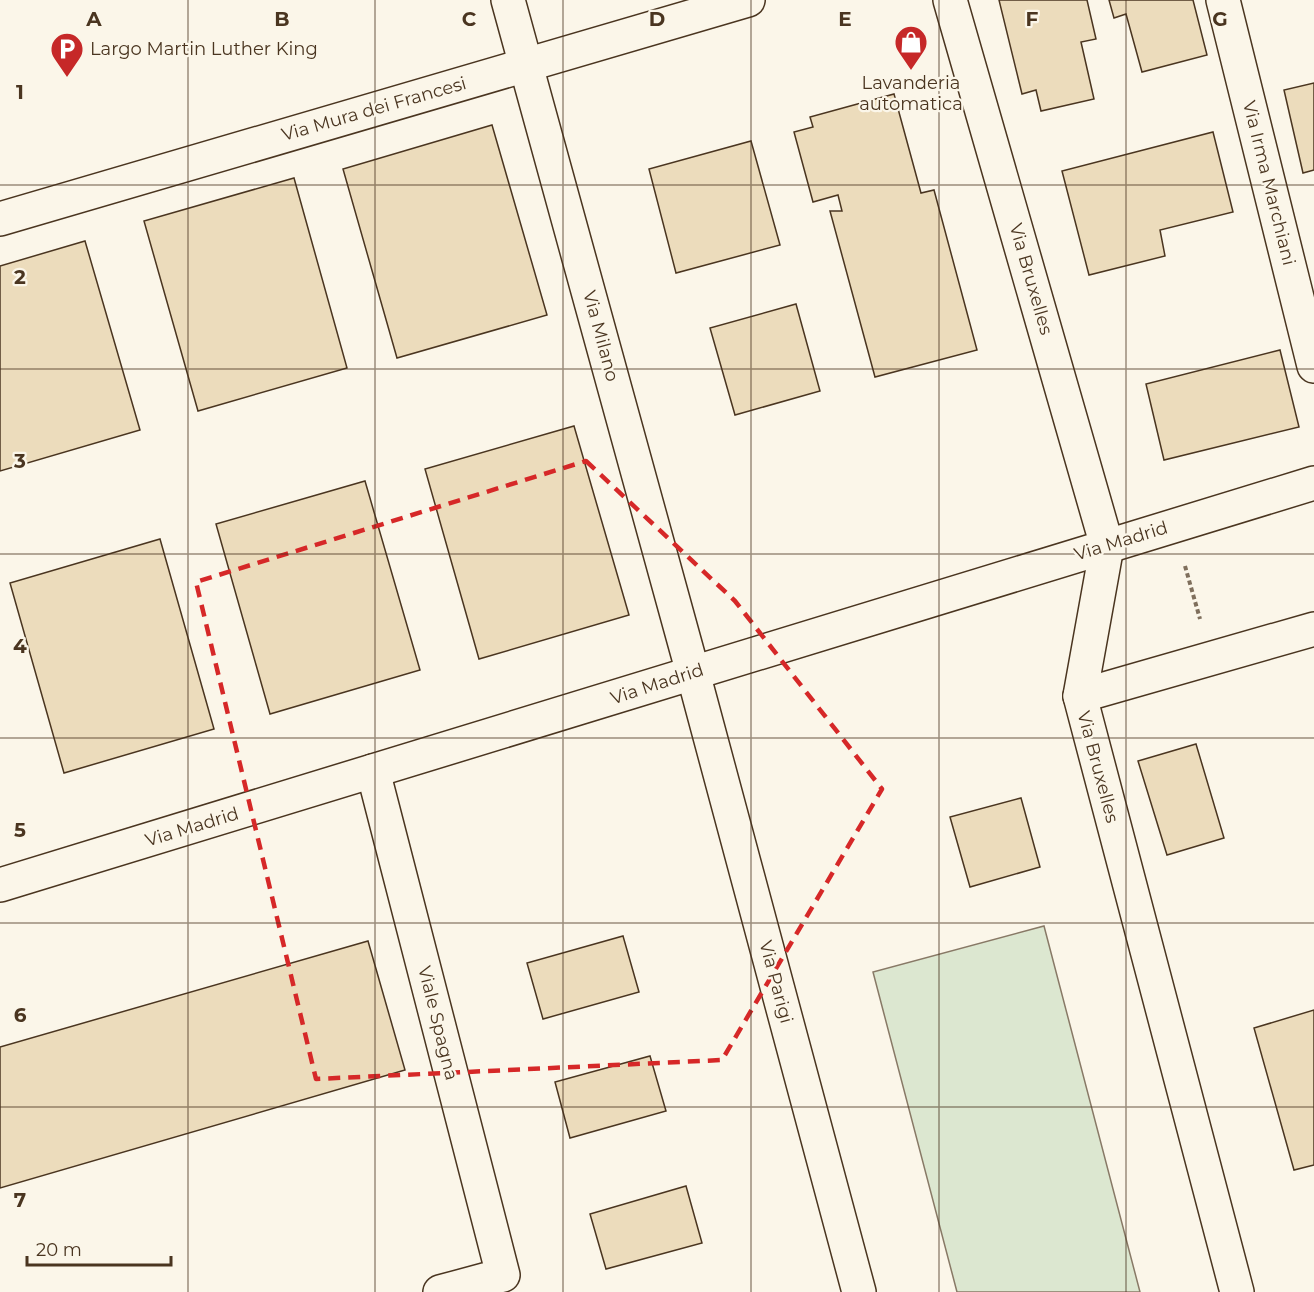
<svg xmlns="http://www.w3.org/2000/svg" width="1314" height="1292" font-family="Montserrat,sans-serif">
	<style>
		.green { fill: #dce7d0; stroke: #887966; stroke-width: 1.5 }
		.building { fill: #ecdcbc; stroke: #4a3520; stroke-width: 1.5 }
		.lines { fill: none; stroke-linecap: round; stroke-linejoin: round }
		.street-casing { stroke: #4a3520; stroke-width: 36 }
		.secondary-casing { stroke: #4a3520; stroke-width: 36 }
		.path { stroke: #7f6f5c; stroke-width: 4; stroke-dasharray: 4.5 3; stroke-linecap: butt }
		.street { stroke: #fbf6e9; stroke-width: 33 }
		.secondary { stroke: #fbf6e9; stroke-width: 33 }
		.marked { fill: none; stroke: #d62828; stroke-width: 4.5; stroke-dasharray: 12 8; stroke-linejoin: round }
		.grid { fill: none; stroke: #4a3520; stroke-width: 1.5; stroke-opacity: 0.55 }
		.labels { text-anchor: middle; stroke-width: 4.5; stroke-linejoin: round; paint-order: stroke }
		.poi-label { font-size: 18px; fill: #4a3520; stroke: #fbf6e9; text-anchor: start }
		.street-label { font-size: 18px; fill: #4a3520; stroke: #fbf6e9 }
		.grid-label { font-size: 20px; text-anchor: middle; font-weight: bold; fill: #4a3520; stroke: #fbf6e9; stroke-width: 4.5; stroke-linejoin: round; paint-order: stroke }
	</style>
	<rect width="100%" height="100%" fill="#fbf6e9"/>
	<!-- green -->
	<path class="green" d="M 1044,926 L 1140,1292 L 957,1292 L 873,972 Z"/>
	<!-- building -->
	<g class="building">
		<path d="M 999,0 L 1087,0 L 1096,39 L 1081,42 L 1094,99 L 1041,111 L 1036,90 L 1022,94 Z"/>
		<path d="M 1109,0 L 1193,0 L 1207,55 L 1142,72 L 1126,14 L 1114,18 Z"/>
		<path d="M 1314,83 L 1314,170 L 1303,173 L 1284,90 Z"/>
		<path d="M 894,94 L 921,193 L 934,190 L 977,350 L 875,377 L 830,211 L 842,211 L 838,195 L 813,202 L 794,132 L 813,127 L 810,117 Z"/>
		<path d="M 492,125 L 547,315 L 397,358 L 343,169 Z"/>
		<path d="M 1213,132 L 1233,212 L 1160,230 L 1165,256 L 1089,275 L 1062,171 Z"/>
		<path d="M 751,141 L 780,245 L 676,273 L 649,169 Z"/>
		<path d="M 294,178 L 347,368 L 198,411 L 144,221 Z"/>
		<path d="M 85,241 L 140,430 L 0,471 L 0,266 Z"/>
		<path d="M 796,304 L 820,391 L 735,415 L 710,328 Z"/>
		<path d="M 1280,350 L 1299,427 L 1164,460 L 1146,384 Z"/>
		<path d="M 574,426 L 629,615 L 479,659 L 425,469 Z"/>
		<path d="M 365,481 L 420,670 L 270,714 L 216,524 Z"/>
		<path d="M 160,539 L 214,729 L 64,773 L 10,583 Z"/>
		<path d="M 1196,744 L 1224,838 L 1167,855 L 1138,761 Z"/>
		<path d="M 1021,798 L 1040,867 L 970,887 L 950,817 Z"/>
		<path d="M 623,936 L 639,992 L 543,1019 L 527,963 Z"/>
		<path d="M 368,941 L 405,1070 L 0,1188 L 0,1047 Z"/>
		<path d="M 1314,1010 L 1314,1165 L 1294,1170 L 1254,1028 Z"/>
		<path d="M 650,1056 L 666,1111 L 570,1138 L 555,1082 Z"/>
		<path d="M 686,1186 L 702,1243 L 606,1269 L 590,1214 Z"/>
	</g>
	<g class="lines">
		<defs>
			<g id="street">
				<path d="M 508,0 L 693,673 L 859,1292"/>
				<path d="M 950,0 L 1107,546 L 1080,696 L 1237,1292"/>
				<path d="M 1223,0 L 1314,366"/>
				<path d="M 1080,696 L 1314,629"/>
				<path d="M 373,771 L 503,1275 L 440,1292"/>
				<path d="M 0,885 L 1314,483"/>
			</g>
			<path id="secondary" d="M 0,219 L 748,0"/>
		</defs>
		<!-- street casing -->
		<use href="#street" class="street-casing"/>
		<!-- secondary casing -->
		<use href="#secondary" class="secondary-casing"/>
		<!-- path -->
		<path class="path" d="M 1185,566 L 1200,619"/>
		<!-- street -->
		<use href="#street" class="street"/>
		<!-- secondary -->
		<use href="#secondary" class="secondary"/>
	</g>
	<!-- marked area -->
	<path class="marked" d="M 586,461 L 735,601 L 882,789 L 722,1060 L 316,1079 L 196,582 Z"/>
	<!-- grid -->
	<path class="grid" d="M 188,0 L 188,1292M 375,0 L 375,1292M 563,0 L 563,1292M 751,0 L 751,1292M 939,0 L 939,1292M 1126,0 L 1126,1292M 0,185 L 1314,185M 0,369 L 1314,369M 0,554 L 1314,554M 0,738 L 1314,738M 0,923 L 1314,923M 0,1107 L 1314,1107"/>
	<!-- icons -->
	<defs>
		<symbol id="shop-pin" viewBox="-11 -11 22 30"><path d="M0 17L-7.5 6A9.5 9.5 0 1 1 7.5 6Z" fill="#c62828" stroke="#fbf6e9"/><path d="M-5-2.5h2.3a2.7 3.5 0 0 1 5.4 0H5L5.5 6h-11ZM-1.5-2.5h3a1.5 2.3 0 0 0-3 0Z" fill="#fff"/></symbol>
		<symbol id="parking-pin" viewBox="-11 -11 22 30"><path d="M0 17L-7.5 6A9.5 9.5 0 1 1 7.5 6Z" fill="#c62828" stroke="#fbf6e9"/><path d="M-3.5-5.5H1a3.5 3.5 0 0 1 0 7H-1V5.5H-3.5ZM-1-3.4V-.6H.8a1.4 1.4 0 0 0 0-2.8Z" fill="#fff"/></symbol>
	</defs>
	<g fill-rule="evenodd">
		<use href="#shop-pin" x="892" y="23" width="38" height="52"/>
		<use href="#parking-pin" x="48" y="30" width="38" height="52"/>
	</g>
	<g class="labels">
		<!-- poi labels -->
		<g class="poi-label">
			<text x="90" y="55">Largo Martin Luther King</text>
			<text x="911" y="89" text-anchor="middle">Lavanderia<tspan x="911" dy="21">automatica</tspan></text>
		</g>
		<!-- street labels -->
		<g class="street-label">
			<text transform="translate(374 109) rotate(-16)" y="6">Via Mura dei Francesi</text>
			<text transform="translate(1269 183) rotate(76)" y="6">Via Irma Marchiani</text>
			<text transform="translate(1031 279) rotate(74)" y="6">Via Bruxelles</text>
			<text transform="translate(601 336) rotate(75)" y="6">Via Milano</text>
			<text transform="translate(1121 541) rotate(-17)" y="6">Via Madrid</text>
			<text transform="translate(657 684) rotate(-18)" y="6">Via Madrid</text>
			<text transform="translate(1098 767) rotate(75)" y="6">Via Bruxelles</text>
			<text transform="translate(192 827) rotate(-17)" y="6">Via Madrid</text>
			<text transform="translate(776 982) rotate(75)" y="6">Via Parigi</text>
			<text transform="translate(438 1023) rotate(76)" y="6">Viale Spagna</text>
		</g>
	</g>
	<g class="grid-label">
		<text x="94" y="26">A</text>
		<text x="282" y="26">B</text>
		<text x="469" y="26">C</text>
		<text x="657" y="26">D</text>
		<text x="845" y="26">E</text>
		<text x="1032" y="26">F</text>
		<text x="1220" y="26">G</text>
		<text x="20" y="99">1</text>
		<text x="20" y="284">2</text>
		<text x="20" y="468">3</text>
		<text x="20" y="653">4</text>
		<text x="20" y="837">5</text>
		<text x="20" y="1022">6</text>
		<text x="20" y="1207">7</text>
	</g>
	<!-- scale -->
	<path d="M27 1256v9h144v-9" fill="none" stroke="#4a3520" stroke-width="3"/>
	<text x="36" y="1256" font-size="18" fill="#4a3520" stroke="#fbf6e9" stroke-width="4.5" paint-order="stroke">20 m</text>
</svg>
